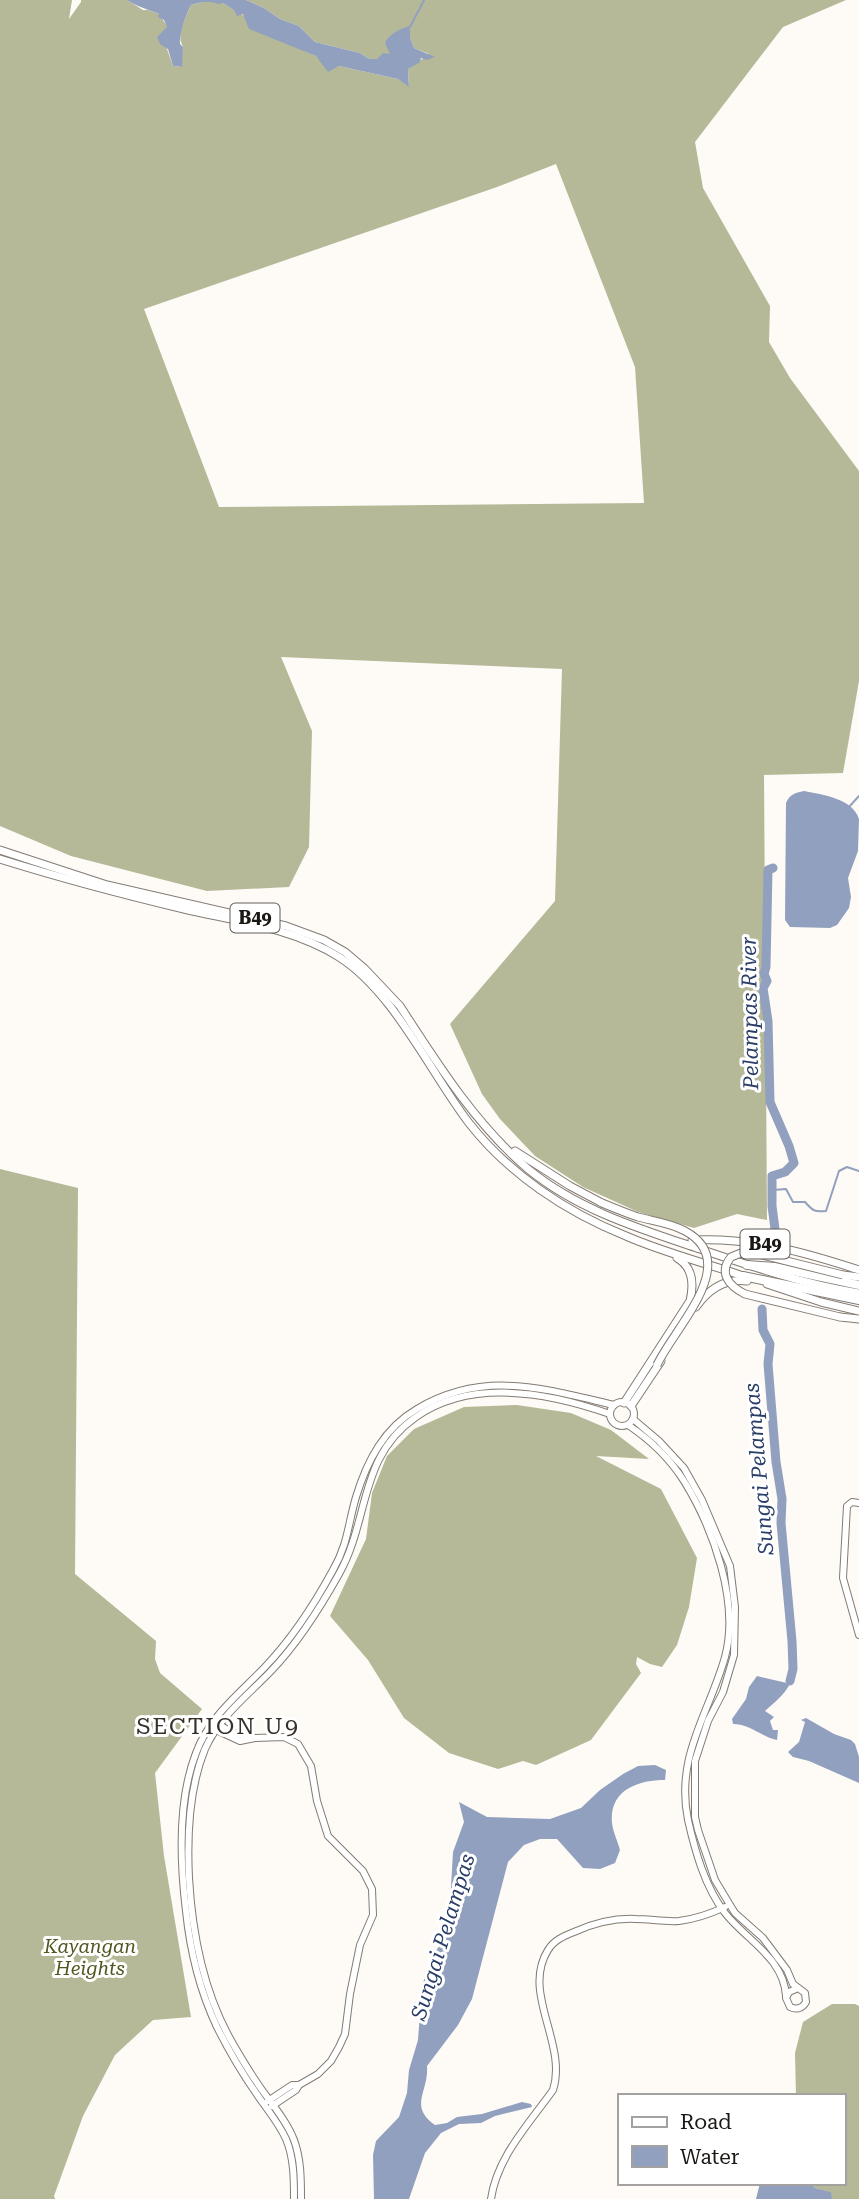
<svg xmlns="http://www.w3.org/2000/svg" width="859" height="2199" font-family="'Roboto Serif',serif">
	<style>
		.forest { fill: #b5b997; fill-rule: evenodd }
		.water { fill: #91a0be }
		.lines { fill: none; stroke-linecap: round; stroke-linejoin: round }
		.stream { stroke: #91a0be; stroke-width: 2 }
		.river { stroke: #91a0be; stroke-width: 9 }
		.secondary-casing { stroke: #837b73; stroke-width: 8 }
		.primary-casing { stroke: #837b73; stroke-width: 9 }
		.highway-casing { stroke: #837b73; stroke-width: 10 }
		.secondary { stroke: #fff; stroke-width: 6 }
		.primary { stroke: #fff; stroke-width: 7 }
		.highway { stroke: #fff; stroke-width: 8 }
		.primary-bridge-casing { stroke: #837b73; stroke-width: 9; stroke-linecap: butt }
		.primary-bridge { stroke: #fff; stroke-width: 7 }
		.labels { text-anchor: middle; stroke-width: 6; stroke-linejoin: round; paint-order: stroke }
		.shield { fill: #fff; stroke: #5f5d5a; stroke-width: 2 }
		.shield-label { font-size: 18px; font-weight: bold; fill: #1a1714 }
		.park-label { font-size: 19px; font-style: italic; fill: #525720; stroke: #fff }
		.water-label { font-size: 21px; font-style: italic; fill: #2a3e68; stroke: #fff }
		.quarter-label { font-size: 23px; letter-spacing: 2px; fill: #372f28; stroke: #fff }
	</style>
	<rect width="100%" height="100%" fill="#fefaf6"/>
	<!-- forest -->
	<g class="forest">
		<path d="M 0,0 L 72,0 L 69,19 L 81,2 L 81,0 L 127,0 L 143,10 L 148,10 L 159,14 L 167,26 L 166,46 L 173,66 L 181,67 L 183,47 C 176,35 185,18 191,5 L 206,1 L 223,3 L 292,45 L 316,56 L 323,63 L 333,68 L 339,66 L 398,79 L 409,86 L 408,69 L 429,54 L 414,48 L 410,37 L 390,54 L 377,59 L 369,59 L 360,53 L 315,42 L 299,26 L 280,19 L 264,8 L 246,0 L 846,0 L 783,27 L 695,142 L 703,188 L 770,306 L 769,342 L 790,378 L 859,471 L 859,681 L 843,773 L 764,775 L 767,1220 L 737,1214 L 694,1228 L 638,1212 L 583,1187 L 535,1156 L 500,1119 L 482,1094 L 450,1024 L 555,901 L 562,669 L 281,657 L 312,731 L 309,847 L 289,887 L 207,891 L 71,856 L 0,826 ZM 556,164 L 635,367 L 644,503 L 219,507 L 144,309 L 497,187 Z"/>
		<path d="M 0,1169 L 78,1188 L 75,1574 L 156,1641 L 155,1659 L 160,1673 L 202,1709 L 155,1773 L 164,1856 L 191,2017 L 153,2020 L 115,2055 L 83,2116 L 54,2196 L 55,2199 L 0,2199 Z"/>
		<path d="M 517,1405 L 571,1413 L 611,1430 L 649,1459 L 596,1456 L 661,1489 L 697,1558 L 689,1607 L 677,1645 L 662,1667 L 650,1664 L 637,1657 L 636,1664 L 641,1673 L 591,1740 L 536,1765 L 523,1761 L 498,1769 L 449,1753 L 404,1718 L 368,1660 L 330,1616 L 366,1539 L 372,1493 L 387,1456 L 414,1429 L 464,1407 Z"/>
		<path d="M 832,2004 L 855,2004 L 859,2006 L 859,2199 L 832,2199 L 830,2192 L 815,2188 L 811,2183 L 843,2183 L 843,2096 L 796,2096 L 795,2053 L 803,2022 Z"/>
	</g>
	<!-- water -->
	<g class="water">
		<path d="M 127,0 L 246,0 L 264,8 L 280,19 L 299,26 L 315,42 L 360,53 L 369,59 L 377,59 L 383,53 L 390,54 L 385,43 C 389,34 401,28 410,26 L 410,37 L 414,48 L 435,57 L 427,60 L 421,58 L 420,62 L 408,69 L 409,87 L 398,79 L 339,66 L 328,72 L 316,56 L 249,29 L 243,14 L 237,16 L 234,10 L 223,3 L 218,4 C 209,0 201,2 191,5 C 185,17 180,30 180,44 L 183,47 L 182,67 L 173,66 L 168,49 L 160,44 L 157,37 L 167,27 L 164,20 L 158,17 L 159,14 C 147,9 138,7 127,0 Z"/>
		<path d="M 804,791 C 823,795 852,798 859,819 L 858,851 L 848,878 L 851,897 L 849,908 L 837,925 L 830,928 L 790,927 L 785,920 L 786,803 C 790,794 795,793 804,791 Z"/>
		<path d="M 795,1669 C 791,1689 780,1698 765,1711 L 774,1717 L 770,1721 L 773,1730 L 778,1730 L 777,1740 C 762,1737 750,1724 733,1724 L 732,1719 L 746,1699 L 749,1687 L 757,1676 L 787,1683 L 792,1670 Z"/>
		<path d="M 806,1718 L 834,1734 L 851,1740 L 855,1744 L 859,1757 L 859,1783 L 809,1761 L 793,1757 L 788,1752 L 799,1742 L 805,1722 L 801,1720 Z"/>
		<path d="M 655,1765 L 666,1770 L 665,1780 C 638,1780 609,1790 612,1823 C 613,1832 618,1842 620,1850 L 615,1863 L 600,1869 L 583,1868 L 557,1839 L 540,1839 L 524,1845 L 508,1862 L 472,1999 L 458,2025 L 427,2066 C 429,2092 408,2106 435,2125 L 447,2123 L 457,2117 L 482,2114 L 522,2102 L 531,2104 L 532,2107 L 495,2116 L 481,2123 L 459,2124 L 441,2133 L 425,2153 L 409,2199 L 374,2199 L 373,2155 L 376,2141 L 399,2117 L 407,2093 L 409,2070 L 418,2040 L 422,1986 L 432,1956 L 449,1933 L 452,1923 L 450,1904 L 453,1852 L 464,1822 L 459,1802 L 487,1817 L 550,1819 L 581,1808 L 600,1790 L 623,1774 L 638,1766 Z"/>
		<path d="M 760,2183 L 811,2183 L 815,2188 L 831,2192 L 832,2199 L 756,2199 Z"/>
	</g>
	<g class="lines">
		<!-- stream -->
		<g class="stream">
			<path d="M 410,27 L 424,0"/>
			<path d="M 848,808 L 859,796"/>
			<path d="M 773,1190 L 786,1189 L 793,1202 L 805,1202 C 813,1211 814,1212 826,1211 L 839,1171 L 847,1167 L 859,1171"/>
		</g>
		<!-- river -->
		<g class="river">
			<path d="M 773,868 L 768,870 L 766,967 L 764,974 L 767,981 L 763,988 L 768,1021 L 770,1102 L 789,1146 L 794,1163 L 785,1172 L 772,1176 L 772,1206 L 775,1229"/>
			<path d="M 762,1309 L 763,1330 L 770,1344 L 768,1364 L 776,1462 L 782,1499 L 781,1523 L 792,1641 L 793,1669 L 790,1681"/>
		</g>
		<defs>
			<g id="secondary">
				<circle cx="622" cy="1414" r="12"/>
				<path d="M 633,1419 L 659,1441 L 684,1468 L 702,1500 L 730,1566 L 735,1607 L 734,1655 L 723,1692 L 708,1721 L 695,1761 L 695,1817 L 698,1830 L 715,1880 L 730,1905 L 735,1913 L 763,1938 L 787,1970 L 793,1984 L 805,1993 L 806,2002 C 802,2009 796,2010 790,2007 L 786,1998 L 789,1992 L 798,1988"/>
				<path d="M 628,1425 C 649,1439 670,1459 684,1481 C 713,1528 740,1602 725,1657 C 709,1714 675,1756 688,1820 C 695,1851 705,1887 725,1913 C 746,1940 784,1958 786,1996"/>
				<path d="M 859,1503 L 852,1502 L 847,1506 L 843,1578 L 859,1635"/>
				<path d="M 218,1724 L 233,1733 L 255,1738"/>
				<path d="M 212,1728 L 240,1741 L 255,1738 L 284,1737 L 298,1744 L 311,1766 L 317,1801 L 328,1836 L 363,1871 L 372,1889 L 373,1915 L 360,1945 L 350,1994 L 345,2034 L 339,2047 L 331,2061 L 318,2074 L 299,2085 L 292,2085 L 268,2101"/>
				<path d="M 272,2106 L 296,2090 L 299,2085"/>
				<path d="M 294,2199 C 294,2179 294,2158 286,2139 C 279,2123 266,2108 256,2093 C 242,2073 228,2049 217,2027 C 200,1991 190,1950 186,1911 C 180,1862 178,1799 196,1753 C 209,1717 238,1695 264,1668 C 292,1639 314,1605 333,1570 C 348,1544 348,1524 356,1497 C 367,1461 384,1428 417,1409 C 484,1369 545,1389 614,1405"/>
				<path d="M 301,2199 C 301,2179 301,2159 294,2140 C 287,2122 273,2105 262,2090 C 250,2073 238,2053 228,2035 C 203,1988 192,1930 189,1878 C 187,1837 189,1788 205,1749 C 219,1717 247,1696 271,1671 C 298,1643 320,1608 339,1574 C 370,1519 358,1457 416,1417 C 473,1377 550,1393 610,1414"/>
				<path d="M 491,2199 C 497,2157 529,2124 553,2090 C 568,2044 521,1993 548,1950 C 554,1940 564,1936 574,1932 C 594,1923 615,1918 636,1919 C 650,1919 664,1922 679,1921 C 695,1919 710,1914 725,1907"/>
			</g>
			<g id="primary">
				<path d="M 0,850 L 107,885 L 286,926 L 324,940 L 345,952 L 365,969 L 400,1006 C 437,1063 475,1124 528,1169 C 578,1210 640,1229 700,1249 C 753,1267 804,1284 859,1293"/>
				<path d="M 0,859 C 61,878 121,894 184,909 C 235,921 293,928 339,957 C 394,992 430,1072 469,1123 C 509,1174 566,1212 626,1236 C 665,1253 706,1263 746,1277"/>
				<path d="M 515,1151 L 570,1186 L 602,1203"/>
				<path d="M 692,1240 C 751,1237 804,1252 859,1270"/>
				<path d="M 843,1275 L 859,1277"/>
				<path d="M 767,1284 L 821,1302 L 859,1311"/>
				<path d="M 696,1307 C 708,1290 724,1278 747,1281"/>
				<path d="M 840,1317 L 859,1319"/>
				<path d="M 624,1403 L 690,1301 C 694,1284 693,1267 677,1258"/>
				<path d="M 631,1406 L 661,1361"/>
			</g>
			<g id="highway">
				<path d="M 747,1265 L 775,1267 L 859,1285"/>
				<path d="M 743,1276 L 859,1300"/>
			</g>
		</defs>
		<!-- secondary casing -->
		<use href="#secondary" class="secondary-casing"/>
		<!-- primary casing -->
		<use href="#primary" class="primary-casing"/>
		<!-- highway casing -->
		<use href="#highway" class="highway-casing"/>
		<!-- secondary -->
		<use href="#secondary" class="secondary"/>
		<!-- primary -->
		<use href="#primary" class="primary"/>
		<!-- highway -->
		<use href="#highway" class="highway"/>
		<defs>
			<g id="primary-bridge">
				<path d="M 602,1203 C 614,1208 626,1213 638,1217 C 653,1221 671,1223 685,1231 C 743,1262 674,1328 657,1365"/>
				<path d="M 840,1317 L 745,1294 C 729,1286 718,1273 731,1257 L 746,1251 L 843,1275"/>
			</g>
		</defs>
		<!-- primary-bridge casing -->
		<use href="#primary-bridge" class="primary-bridge-casing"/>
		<!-- primary-bridge -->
		<use href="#primary-bridge" class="primary-bridge"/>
	</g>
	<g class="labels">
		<!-- shield labels -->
		<g class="shield">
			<rect x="230.5" y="903.5" width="49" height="29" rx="5"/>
			<rect x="740.5" y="1229.5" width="49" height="29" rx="5"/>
		</g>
		<g class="shield-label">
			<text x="255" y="924">B49</text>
			<text x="765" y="1250">B49</text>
		</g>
		<!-- park labels -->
		<g class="park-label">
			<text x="90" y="1953">Kayangan<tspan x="90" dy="22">Heights</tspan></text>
		</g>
		<!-- water labels -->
		<g class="water-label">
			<text transform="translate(750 1013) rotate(-91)" y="7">Pelampas River</text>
			<text transform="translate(759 1469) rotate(-95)" y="7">Sungai Pelampas</text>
			<text transform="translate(443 1937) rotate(-73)" y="7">Sungai Pelampas</text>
		</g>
		<!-- quarter labels -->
		<g class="quarter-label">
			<text x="218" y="1734">SECTION U9</text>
		</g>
	</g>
	<!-- legend -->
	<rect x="618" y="2094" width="228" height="91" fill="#ffffff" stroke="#a3a2a1" stroke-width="2"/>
	<rect x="632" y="2117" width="35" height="10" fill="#ffffff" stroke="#a3a2a1" stroke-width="2"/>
	<text x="680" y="2129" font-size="21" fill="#1a1714">Road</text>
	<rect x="632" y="2146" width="35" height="21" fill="#91a0be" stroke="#a3a2a1" stroke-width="2"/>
	<text x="680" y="2164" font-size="21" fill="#1a1714">Water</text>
</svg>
